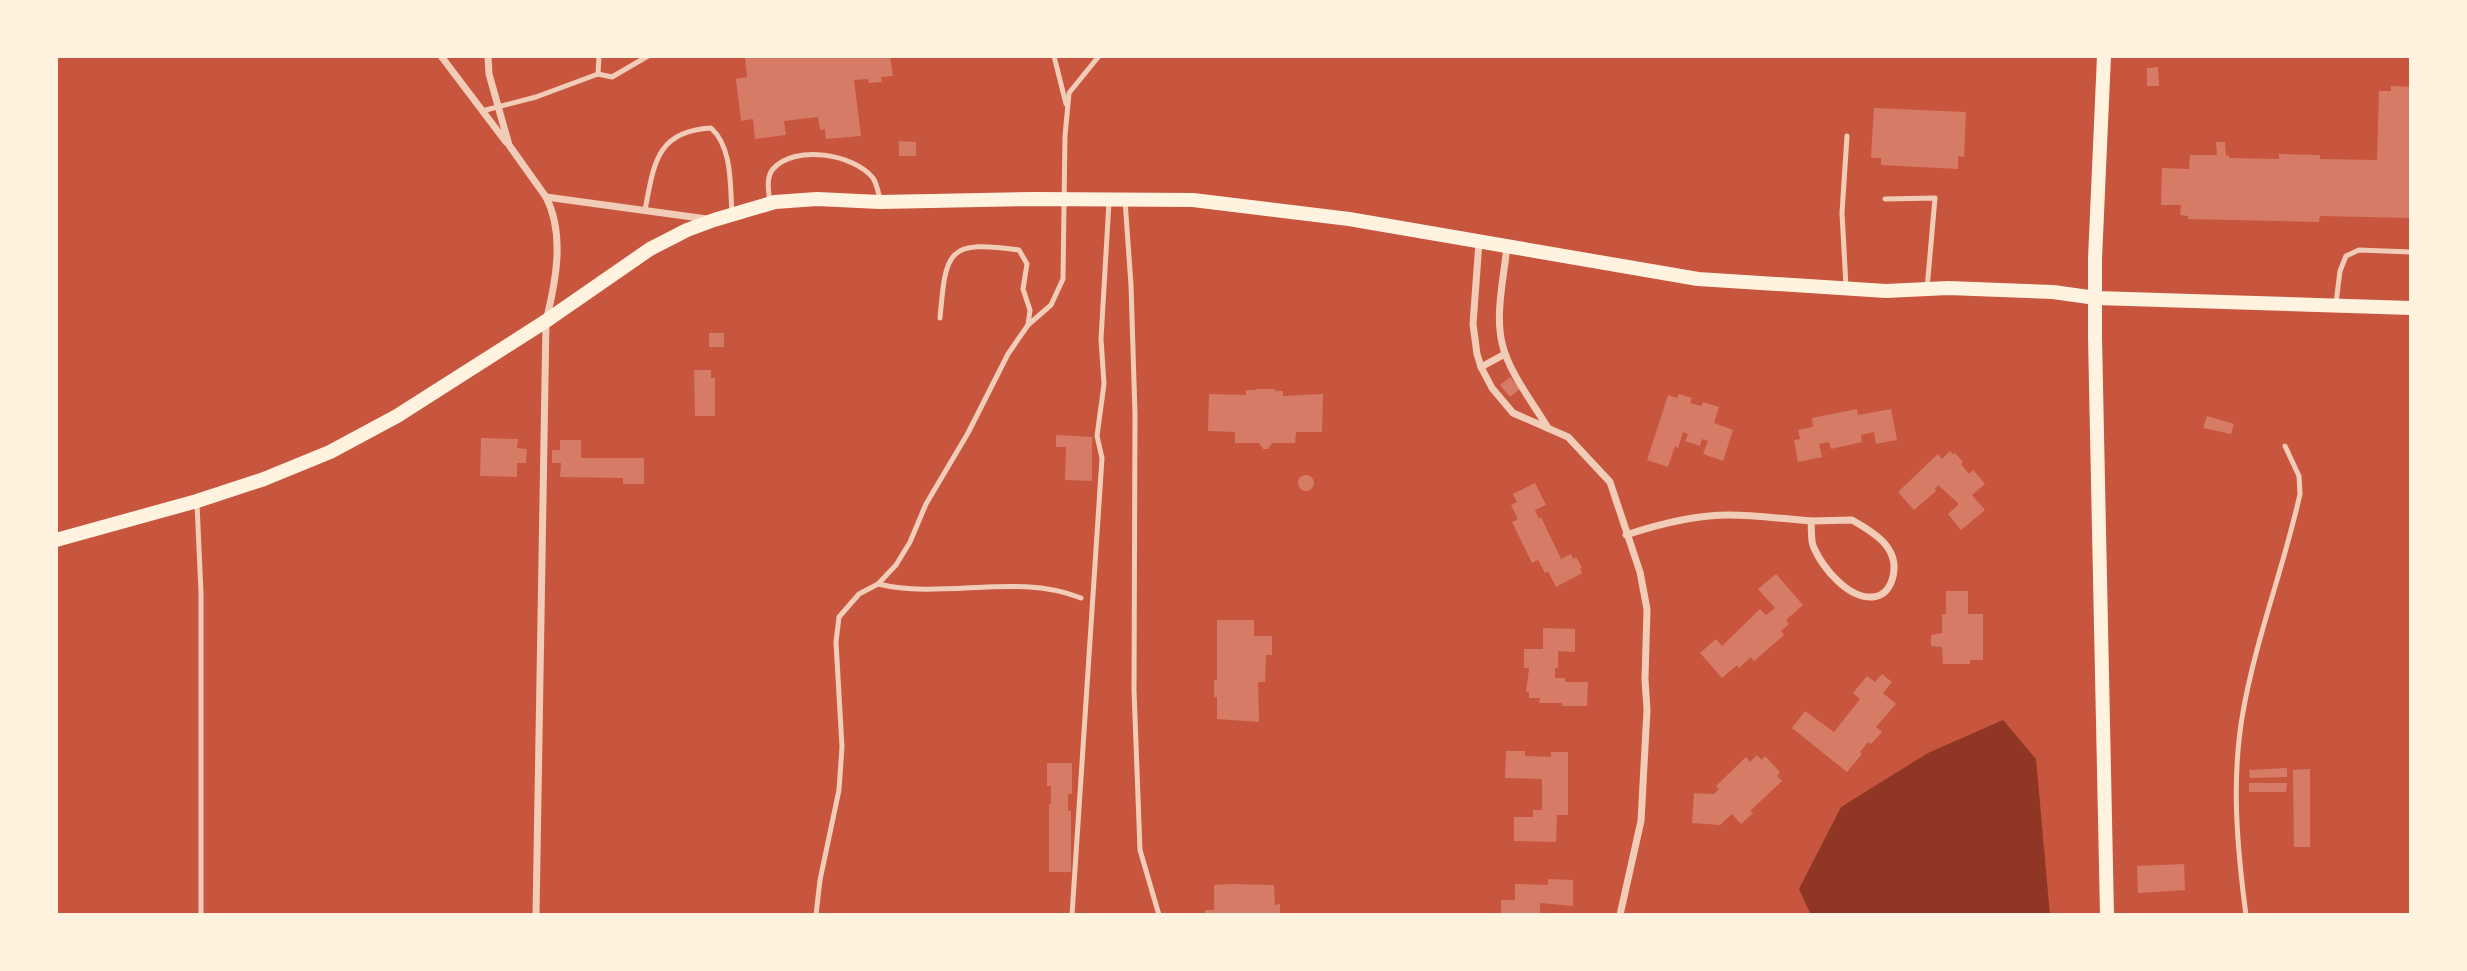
<svg xmlns="http://www.w3.org/2000/svg" width="2467" height="971" font-family="'Times New Roman',serif">
	<style>
		.water { fill: #8f3625 }
		.building { fill: #d67c66 }
		.lines { fill: none; stroke-linecap: round; stroke-linejoin: round }
		.service { stroke: #f1ccb7; stroke-width: 5 }
		.minor { stroke: #f1ccb7; stroke-width: 7 }
		.secondary { stroke: #fff3e0; stroke-width: 14 }
	</style>
	<rect width="100%" height="100%" fill="#c8553d"/>
	<!-- water -->
	<path class="water" d="M 2003,720 L 2036,759 L 2050,915 L 1811,915 L 1799,889 L 1841,807 L 1928,753 Z"/>
	<!-- building -->
	<g class="building">
		<path d="M 758,56 L 791,56 L 791,58 L 890,56 L 893,76 L 881,77 L 882,82 L 869,83 L 868,79 L 854,80 L 861,136 L 826,139 L 825,129 L 820,130 L 818,117 L 784,121 L 786,135 L 755,139 L 753,119 L 741,121 L 736,79 L 747,77 L 745,57 Z"/>
		<path d="M 2158,67 L 2159,86 L 2147,86 L 2147,68 Z"/>
		<path d="M 2391,86 L 2411,87 L 2411,218 L 2320,216 L 2319,222 L 2188,219 L 2188,216 L 2180,215 L 2181,205 L 2161,205 L 2162,168 L 2189,169 L 2190,155 L 2217,155 L 2216,142 L 2225,142 L 2226,156 L 2229,155 L 2229,158 L 2279,159 L 2279,154 L 2320,155 L 2320,159 L 2377,160 L 2379,91 L 2391,91 Z"/>
		<path d="M 1874,108 L 1966,112 L 1964,157 L 1958,156 L 1958,169 L 1881,165 L 1881,158 L 1871,158 Z"/>
		<path d="M 899,141 L 916,142 L 916,156 L 899,156 Z"/>
		<rect x="709" y="333" width="15" height="14"/>
		<path d="M 694,370 L 711,370 L 711,378 L 715,378 L 715,416 L 695,416 Z"/>
		<path d="M 1510,377 L 1520,389 L 1510,397 L 1500,385 Z"/>
		<path d="M 1256,389 L 1275,389 L 1275,391 L 1283,391 L 1283,396 L 1323,394 L 1322,432 L 1296,432 L 1295,443 L 1272,443 L 1268,449 L 1263,449 L 1259,443 L 1235,443 L 1235,432 L 1208,431 L 1209,394 L 1246,395 L 1246,390 L 1256,390 Z"/>
		<path d="M 1679,394 L 1692,398 L 1690,403 L 1701,406 L 1703,402 L 1719,407 L 1714,423 L 1733,430 L 1723,461 L 1703,454 L 1708,441 L 1702,439 L 1700,446 L 1685,441 L 1688,434 L 1683,432 L 1678,448 L 1675,446 L 1668,467 L 1647,460 L 1668,395 L 1677,398 Z"/>
		<path d="M 1857,409 L 1858,415 L 1891,409 L 1897,440 L 1876,444 L 1874,432 L 1861,435 L 1862,442 L 1831,449 L 1829,442 L 1819,444 L 1822,457 L 1798,462 L 1794,440 L 1800,439 L 1798,430 L 1813,427 L 1812,418 Z"/>
		<path d="M 2207,416 L 2234,424 L 2231,434 L 2203,428 Z"/>
		<path d="M 1056,435 L 1092,437 L 1092,481 L 1065,480 L 1066,447 L 1056,447 Z"/>
		<path d="M 481,438 L 518,439 L 517,448 L 527,449 L 526,463 L 517,463 L 517,477 L 480,476 Z"/>
		<path d="M 560,440 L 581,440 L 581,458 L 644,458 L 644,484 L 623,484 L 623,478 L 560,477 L 561,463 L 552,463 L 552,450 L 560,450 Z"/>
		<path d="M 1950,451 L 1953,454 L 1955,453 L 1963,462 L 1961,464 L 1969,474 L 1973,470 L 1985,484 L 1972,495 L 1985,510 L 1961,530 L 1948,514 L 1959,504 L 1938,485 L 1935,489 L 1936,491 L 1914,510 L 1898,492 L 1938,454 L 1942,459 Z"/>
		<circle cx="1306" cy="483" r="8"/>
		<path d="M 1535,483 L 1546,505 L 1535,510 L 1539,519 L 1541,517 L 1561,559 L 1571,554 L 1573,559 L 1576,557 L 1582,567 L 1580,568 L 1582,573 L 1556,587 L 1548,571 L 1545,573 L 1538,560 L 1532,563 L 1512,522 L 1518,519 L 1511,505 L 1517,502 L 1513,494 Z"/>
		<path d="M 1776,574 L 1803,605 L 1786,620 L 1789,624 L 1781,631 L 1784,635 L 1754,661 L 1751,657 L 1739,668 L 1737,665 L 1722,678 L 1700,653 L 1716,639 L 1722,646 L 1760,609 L 1766,615 L 1775,608 L 1758,589 Z"/>
		<path d="M 1946,591 L 1968,591 L 1968,614 L 1983,614 L 1983,660 L 1970,660 L 1970,664 L 1943,664 L 1942,647 L 1931,646 L 1931,635 L 1942,633 L 1942,614 L 1946,614 Z"/>
		<path d="M 1217,620 L 1254,620 L 1254,636 L 1272,636 L 1272,655 L 1266,655 L 1265,682 L 1258,682 L 1259,722 L 1217,719 L 1217,697 L 1214,697 L 1214,680 L 1217,680 Z"/>
		<path d="M 1543,628 L 1575,629 L 1575,652 L 1558,651 L 1558,668 L 1555,668 L 1555,678 L 1565,678 L 1565,682 L 1588,682 L 1587,706 L 1562,706 L 1562,703 L 1539,703 L 1540,698 L 1529,698 L 1529,692 L 1526,692 L 1529,668 L 1524,668 L 1524,649 L 1543,649 Z"/>
		<path d="M 1882,674 L 1892,682 L 1883,693 L 1896,704 L 1876,727 L 1882,732 L 1871,744 L 1868,742 L 1860,752 L 1862,754 L 1847,772 L 1792,728 L 1805,711 L 1834,732 L 1860,699 L 1853,693 L 1867,676 L 1875,682 Z"/>
		<path d="M 1506,751 L 1525,751 L 1525,756 L 1551,757 L 1551,752 L 1568,752 L 1568,815 L 1557,815 L 1556,842 L 1514,841 L 1514,817 L 1533,817 L 1533,810 L 1542,810 L 1542,779 L 1505,778 Z"/>
		<path d="M 1757,755 L 1762,760 L 1765,756 L 1780,772 L 1777,776 L 1782,781 L 1750,811 L 1753,813 L 1741,824 L 1732,814 L 1720,825 L 1692,823 L 1694,793 L 1714,794 L 1719,789 L 1716,786 L 1746,757 L 1750,762 Z"/>
		<path d="M 1047,763 L 1072,763 L 1072,794 L 1068,794 L 1068,811 L 1071,811 L 1071,872 L 1049,872 L 1049,804 L 1051,804 L 1051,786 L 1047,786 Z"/>
		<path d="M 2287,768 L 2287,777 L 2250,778 L 2249,770 Z"/>
		<path d="M 2310,769 L 2310,847 L 2294,847 L 2293,770 Z"/>
		<path d="M 2249,783 L 2287,783 L 2286,792 L 2249,792 Z"/>
		<path d="M 2184,864 L 2185,890 L 2138,893 L 2137,866 Z"/>
		<path d="M 1548,879 L 1573,880 L 1573,906 L 1540,903 L 1540,915 L 1501,915 L 1501,900 L 1515,900 L 1515,884 L 1548,885 Z"/>
		<path d="M 1231,884 L 1274,885 L 1275,905 L 1280,904 L 1280,915 L 1205,915 L 1205,910 L 1214,910 L 1214,885 Z"/>
	</g>
	<g class="lines">
		<!-- service -->
		<g class="service">
			<path d="M 1054,56 L 1066,104"/>
			<path d="M 598,74 L 599,56"/>
			<path d="M 482,111 L 536,97 L 598,74 L 612,77 L 648,56"/>
			<path d="M 1885,199 L 1935,198 L 1927,289"/>
			<path d="M 1125,200 L 1131,285 L 1135,414 L 1134,690 L 1140,850 L 1159,915"/>
			<path d="M 770,201 C 768,191 766,177 773,169 C 795,144 854,154 873,178 C 877,184 878,192 880,199"/>
			<path d="M 645,210 C 654,164 656,131 711,128 C 733,148 730,187 732,214"/>
			<path d="M 1846,286 L 1842,213 L 1847,136"/>
			<path d="M 2336,303 L 2340,271 L 2346,256 L 2359,250 L 2411,252"/>
			<path d="M 1028,325 L 1051,305 L 1063,279 L 1065,136 L 1069,93 L 1099,56"/>
			<path d="M 197,504 L 201,592 L 201,915"/>
			<path d="M 878,584 C 945,600 1016,572 1081,598"/>
			<path d="M 816,915 L 820,880 L 839,790 L 842,747 L 836,642 L 839,617 L 859,594 L 878,584 L 896,565 L 910,542 L 926,504 L 968,433 L 1008,354 L 1028,325 L 1030,310 L 1023,289 L 1027,264 L 1019,250 C 947,240 946,250 940,318"/>
			<path d="M 1072,915 L 1102,458 L 1097,436 L 1104,384 L 1101,339 L 1109,202"/>
			<path d="M 2246,915 C 2237,847 2231,779 2243,712 C 2256,638 2284,567 2300,494 L 2299,476 L 2285,446"/>
		</g>
		<!-- minor -->
		<g class="minor">
			<path d="M 441,56 L 506,142"/>
			<path d="M 488,56 L 489,74 L 509,145 L 546,197 L 707,219"/>
			<path d="M 1479,242 L 1473,324 L 1477,354 L 1481,367 L 1492,388 L 1513,413 L 1568,437 L 1610,482 L 1640,572 L 1647,609 L 1645,679 L 1647,710 L 1641,821 L 1620,915"/>
			<path d="M 1507,246 C 1504,277 1495,313 1502,343 C 1508,371 1533,403 1548,428"/>
			<path d="M 1481,367 L 1505,354"/>
			<path d="M 1852,520 C 1875,533 1902,549 1892,580 C 1889,589 1883,596 1873,597 C 1848,599 1823,568 1814,548 C 1810,540 1812,529 1811,521 Z"/>
			<path d="M 1626,535 C 1659,524 1694,515 1729,515 C 1756,515 1784,519 1811,521"/>
			<path d="M 536,915 L 546,321 C 556,281 565,234 546,197"/>
		</g>
		<!-- secondary -->
		<g class="secondary">
			<path d="M 2104,56 L 2095,259 L 2095,337 L 2107,915"/>
			<path d="M 56,540 L 197,501 L 264,479 L 330,452 L 397,416 L 546,321 L 650,249 L 687,230 L 714,220 L 775,202 L 817,199 L 880,202 L 1034,199 L 1193,200 L 1349,219 L 1698,279 L 1886,291 L 1948,288 L 2053,292 L 2096,298 L 2411,308"/>
		</g>
	</g>
	<!-- border -->
	<rect width="2467" height="971" fill="none" stroke="#fff3e0" stroke-width="116"/>
</svg>
